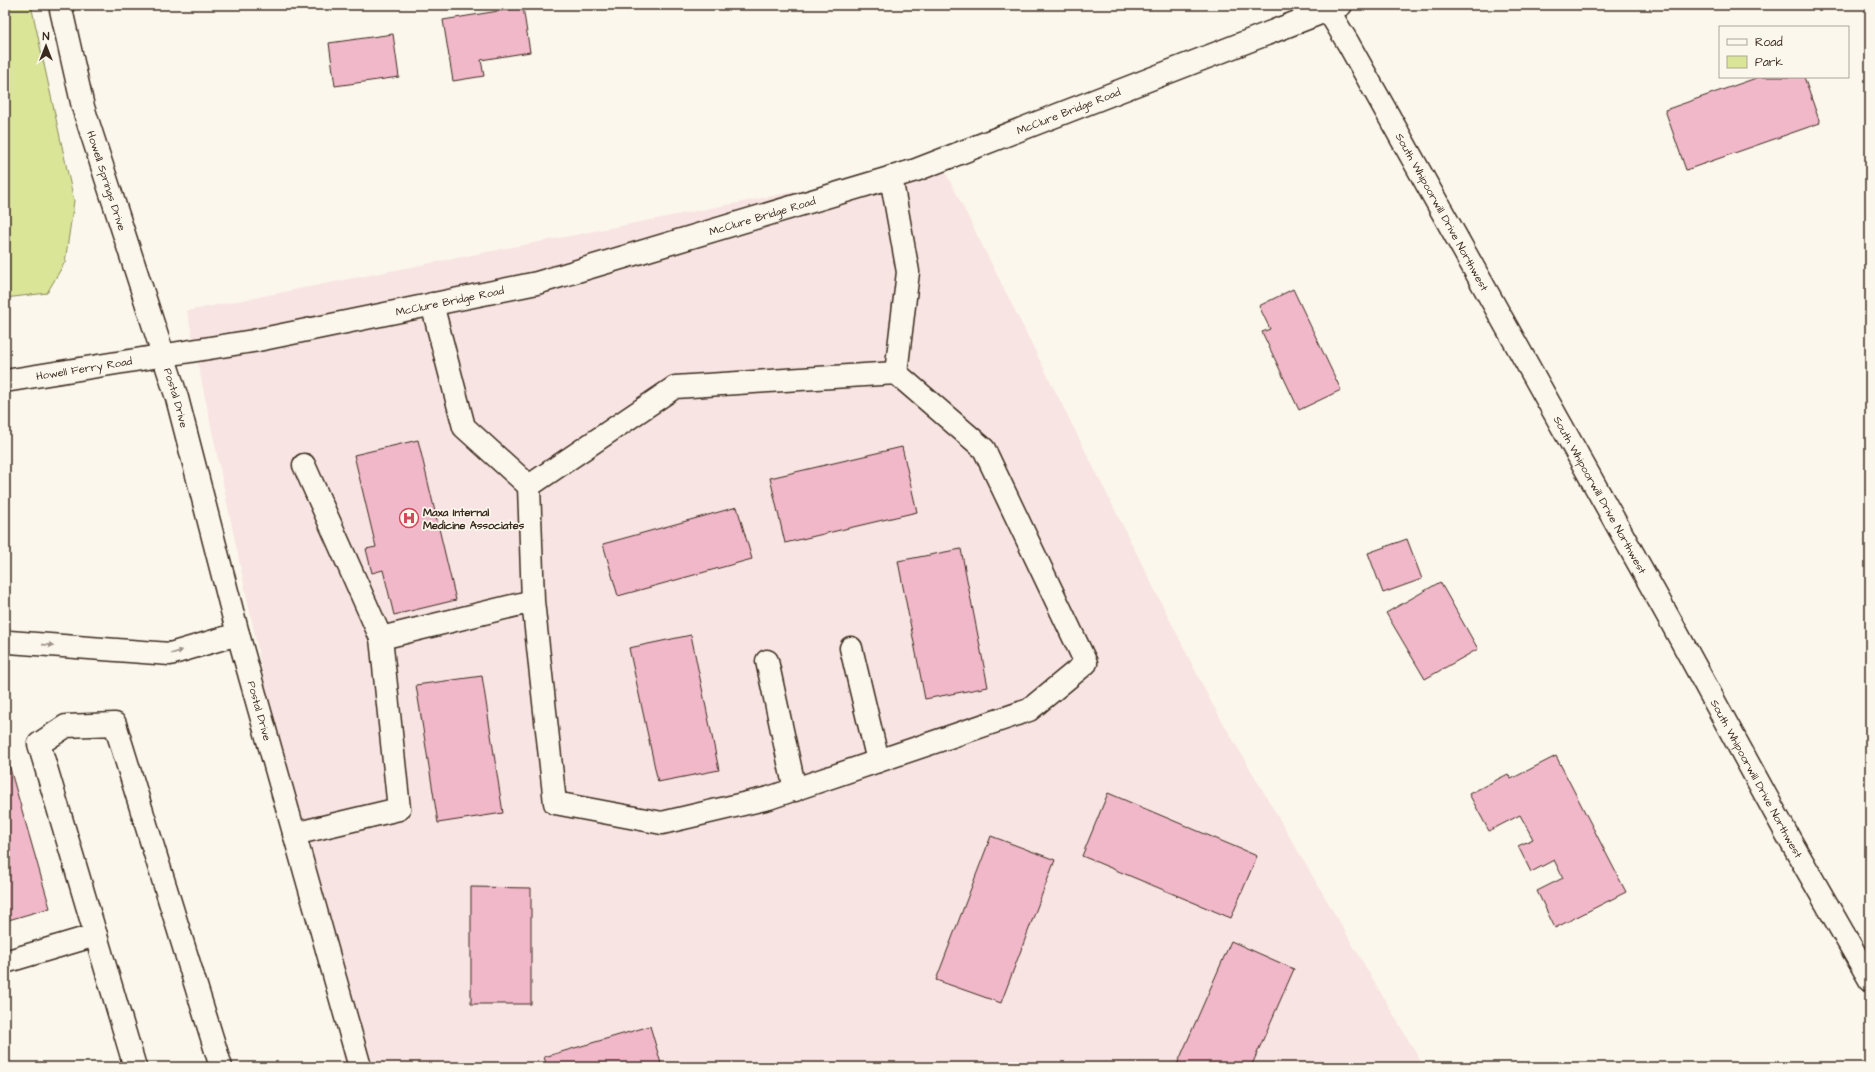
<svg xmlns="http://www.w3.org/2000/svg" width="1875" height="1072" font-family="'Architects Daughter',sans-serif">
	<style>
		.built { fill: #f8e4e2 }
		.green { fill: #dae598; stroke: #8a885b }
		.building { fill: #f1b8c9; stroke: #3b2a1e }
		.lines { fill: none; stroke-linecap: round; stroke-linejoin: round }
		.minor-casing { stroke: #3b2a1e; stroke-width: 25 }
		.minor { stroke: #fbf7ec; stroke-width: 22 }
		.oneway { fill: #9b9085 }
		.labels { text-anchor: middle; stroke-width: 3.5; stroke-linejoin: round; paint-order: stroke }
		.street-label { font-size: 11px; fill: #3b2a1e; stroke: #fbf7ec }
		.poi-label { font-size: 11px; font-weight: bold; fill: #3b2a1e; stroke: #fbf7ec; text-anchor: start }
	</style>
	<rect width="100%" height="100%" fill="#fbf7ec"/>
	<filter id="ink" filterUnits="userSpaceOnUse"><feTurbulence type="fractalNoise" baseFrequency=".025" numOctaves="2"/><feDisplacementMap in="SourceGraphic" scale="8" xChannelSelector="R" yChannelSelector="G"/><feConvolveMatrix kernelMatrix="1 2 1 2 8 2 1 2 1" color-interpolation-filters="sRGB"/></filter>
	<g filter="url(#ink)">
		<!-- built -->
		<path class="built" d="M 941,163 L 1211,702 L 1424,1067 L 345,1067 L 187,311 Z"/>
		<!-- green -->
		<path class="green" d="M 5,5 L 31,5 L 74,201 L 65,262 L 47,293 L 5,298 Z"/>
		<!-- building -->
		<g class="building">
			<path d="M 523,7 L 530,52 L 481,60 L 484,76 L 453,81 L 443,20 Z"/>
			<path d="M 393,34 L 399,77 L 335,86 L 329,43 Z"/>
			<path d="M 1759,77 L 1804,77 L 1820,123 L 1686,170 L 1665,110 Z"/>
			<path d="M 1293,289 L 1341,390 L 1299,410 L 1262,332 L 1270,329 L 1259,306 Z"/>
			<path d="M 418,440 L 456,600 L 394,615 L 383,570 L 372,573 L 366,549 L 376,547 L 354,455 Z"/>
			<path d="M 902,447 L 917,512 L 785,543 L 770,478 Z"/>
			<path d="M 737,507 L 752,559 L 618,596 L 603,544 Z"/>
			<path d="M 1407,539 L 1422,579 L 1383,593 L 1368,553 Z"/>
			<path d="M 961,549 L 988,687 L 925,699 L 898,561 Z"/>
			<path d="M 1440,582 L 1478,649 L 1425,679 L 1386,613 Z"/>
			<path d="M 691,635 L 719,770 L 658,782 L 629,648 Z"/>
			<path d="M 482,676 L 503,813 L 438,823 L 416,685 Z"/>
			<path d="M 5,751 L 50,908 L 5,921 Z"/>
			<path d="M 1556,756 L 1626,892 L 1555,928 L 1537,891 L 1563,878 L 1554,860 L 1531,872 L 1518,846 L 1533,839 L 1520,815 L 1489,831 L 1469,794 L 1508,774 L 1511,779 Z"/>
			<path d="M 1108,793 L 1257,856 L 1231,918 L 1082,856 Z"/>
			<path d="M 991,836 L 1055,860 L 1001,1003 L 936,980 Z"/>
			<path d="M 471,887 L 531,888 L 531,1004 L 471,1004 Z"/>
			<path d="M 1231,941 L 1294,969 L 1251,1067 L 1176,1067 Z"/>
			<path d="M 650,1026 L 662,1067 L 547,1067 L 544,1057 Z"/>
		</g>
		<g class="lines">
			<defs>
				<g id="minor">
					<path id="s1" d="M 60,5 L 83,107 L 177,398 L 238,634 L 360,1067"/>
					<path id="s2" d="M 1328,10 L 1348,43 L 1670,620 L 1790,840 L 1870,980"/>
					<path d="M 891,177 L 908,272 L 896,373"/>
					<path d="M 432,304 L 464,427 L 529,486"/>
					<path id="s3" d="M 5,381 L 253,341 L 537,283 L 916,170 L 1341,5"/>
					<path d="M 304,465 L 381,638"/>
					<path d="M 5,643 L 9,642 L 170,654 L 238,634"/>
					<path d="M 851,648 L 878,761"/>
					<path d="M 767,661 L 795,790"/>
					<path d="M 294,834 L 399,809 L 381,638 L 533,601 L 529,486 L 675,387 L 896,373 L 984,449 L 1086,663 L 1029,710 L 769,798 L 662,823 L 555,803 L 533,601"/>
					<path d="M 5,962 L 96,935"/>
					<path d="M 135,1067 L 39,744 L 66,726 L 115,724 L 221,1067"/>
				</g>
			</defs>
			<!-- minor casing -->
			<use href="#minor" class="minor-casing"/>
			<!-- minor -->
			<use href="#minor" class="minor"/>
		</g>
		<!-- one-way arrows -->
		<defs><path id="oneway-solid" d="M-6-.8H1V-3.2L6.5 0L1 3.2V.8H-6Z"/></defs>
		<g class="oneway">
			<use href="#oneway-solid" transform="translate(48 645) rotate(4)"/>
			<use href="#oneway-solid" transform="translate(177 652) rotate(-17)"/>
		</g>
	</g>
	<!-- icons -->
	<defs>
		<symbol id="hospital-ring" viewBox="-11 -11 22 22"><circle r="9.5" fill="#fbf7ec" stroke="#d1495b" stroke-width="1.5"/><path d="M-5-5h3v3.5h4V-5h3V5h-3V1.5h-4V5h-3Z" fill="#d1495b"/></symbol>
	</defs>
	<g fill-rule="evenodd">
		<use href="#hospital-ring" x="398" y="507" width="22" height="22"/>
	</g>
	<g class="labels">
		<!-- street labels -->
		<g class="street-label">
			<text dy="4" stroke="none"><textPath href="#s3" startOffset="1100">McClure Bridge Road</textPath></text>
			<text dy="4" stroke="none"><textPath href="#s1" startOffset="182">Howell Springs Drive</textPath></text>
			<text dy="4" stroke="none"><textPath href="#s2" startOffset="232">South Whipoorwill Drive Northwest</textPath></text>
			<text dy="4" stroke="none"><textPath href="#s3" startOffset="776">McClure Bridge Road</textPath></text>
			<text dy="4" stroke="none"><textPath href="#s3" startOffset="452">McClure Bridge Road</textPath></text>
			<text dy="4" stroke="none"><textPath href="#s3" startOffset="80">Howell Ferry Road</textPath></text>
			<text dy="4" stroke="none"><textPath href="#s1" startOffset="410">Postal Drive</textPath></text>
			<text dy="4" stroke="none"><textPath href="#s2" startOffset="556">South Whipoorwill Drive Northwest</textPath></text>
			<text dy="4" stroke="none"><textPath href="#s1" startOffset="734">Postal Drive</textPath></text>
			<text dy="4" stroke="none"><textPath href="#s2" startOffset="880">South Whipoorwill Drive Northwest</textPath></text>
		</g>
		<!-- poi labels -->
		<g class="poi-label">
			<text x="423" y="516">Maxa Internal<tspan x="423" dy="13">Medicine Associates</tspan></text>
		</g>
	</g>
	<!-- margin -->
	<rect width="1875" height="1072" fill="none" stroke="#fbf7ec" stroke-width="20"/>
	<rect x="10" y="10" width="1855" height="1052" fill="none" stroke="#3b2a1e" stroke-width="1.5" filter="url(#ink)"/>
	<!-- legend -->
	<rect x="1719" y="26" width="130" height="52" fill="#fbf7ec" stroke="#aea59a"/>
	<rect x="1727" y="39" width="20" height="6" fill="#fbf7ec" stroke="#aea59a"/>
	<text x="1755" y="46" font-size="12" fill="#3b2a1e">Road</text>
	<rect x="1727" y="56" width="20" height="12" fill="#dae598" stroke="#aea59a"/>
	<text x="1755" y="66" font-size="12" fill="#3b2a1e">Park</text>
	<!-- north arrow -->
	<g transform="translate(46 46)" stroke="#fbf7ec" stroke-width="3" paint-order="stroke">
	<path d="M0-3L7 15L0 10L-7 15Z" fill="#3b2a1e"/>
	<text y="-6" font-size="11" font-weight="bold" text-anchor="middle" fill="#3b2a1e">N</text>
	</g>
</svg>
